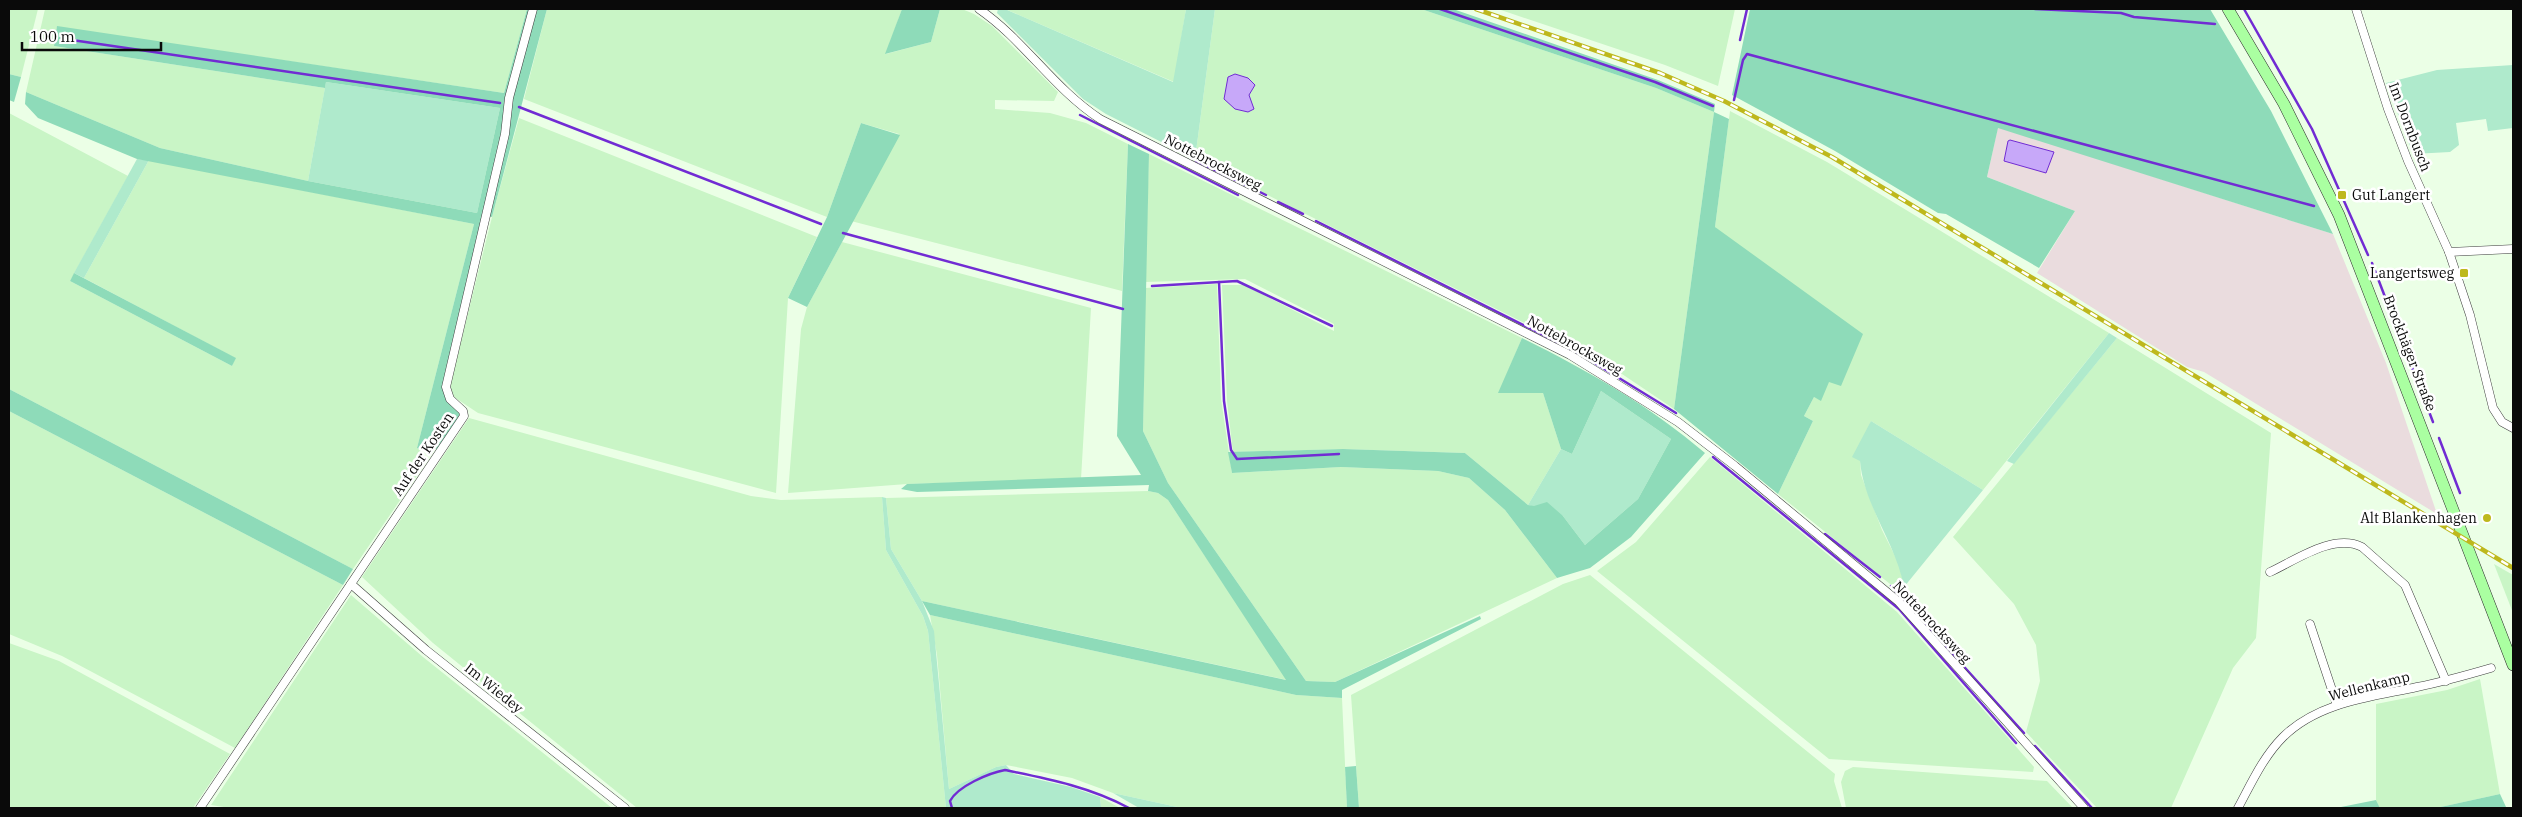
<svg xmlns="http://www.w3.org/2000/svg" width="2522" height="817" font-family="'IBM Plex Serif',serif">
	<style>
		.industrial { fill: #eadcde }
		.farmland { fill: #c9f5c6 }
		.green { fill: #afeacc }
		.forest { fill: #8edbb9 }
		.water { fill: #c7a8f9; stroke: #712cd3 }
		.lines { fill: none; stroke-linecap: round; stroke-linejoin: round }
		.stream { stroke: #712cd3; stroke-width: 2.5 }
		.street-casing { stroke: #3d3d3d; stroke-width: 9 }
		.secondary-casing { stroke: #2c2c2c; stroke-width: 12 }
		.street { stroke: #fff; stroke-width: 8 }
		.secondary { stroke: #aaffa1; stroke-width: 11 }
		.rail-casing { stroke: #beb81d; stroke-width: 4.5 }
		.rail { stroke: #fff; stroke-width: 2.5; stroke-dasharray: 8; stroke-linecap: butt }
		.poi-dot { fill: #beb81d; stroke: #fff; stroke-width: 2 }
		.labels { text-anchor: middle; stroke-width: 5; stroke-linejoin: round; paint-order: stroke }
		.street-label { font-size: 14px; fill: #0a0a0a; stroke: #fff }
		.poi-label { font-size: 14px; fill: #0a0a0a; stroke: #fff; text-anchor: end }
	</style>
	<rect width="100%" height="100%" fill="#ebffe6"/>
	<!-- industrial -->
	<path class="industrial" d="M 1998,127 L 2333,234 L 2386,363 L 2437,514 L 2204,372 L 2187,367 L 2037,273 L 2075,211 L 1987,177 Z"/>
	<!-- farmland -->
	<g class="farmland">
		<path d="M 9,9 L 38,9 L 21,77 L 9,74 Z"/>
		<path d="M 45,9 L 527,9 L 504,93 L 57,27 L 54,46 L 325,88 L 308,181 L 160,148 L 26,92 Z"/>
		<path d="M 547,9 L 902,9 L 886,54 L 931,42 L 940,9 L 962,9 L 974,14 L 992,26 L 1058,92 L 1054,101 L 995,100 L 995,109 L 1050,113 L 1086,123 L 1128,144 L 1122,291 L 851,221 L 899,134 L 861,123 L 827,217 L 524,99 Z"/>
		<path d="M 1005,9 L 1186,9 L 1174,82 Z"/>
		<path d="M 1215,9 L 1421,9 L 1656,88 L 1714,112 L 1674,409 L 1622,374 L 1575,348 L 1195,159 Z"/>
		<path d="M 1498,9 L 1735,9 L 1718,86 L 1665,65 Z"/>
		<path d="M 1730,111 L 1827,162 L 2109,333 L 1983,490 L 1871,421 L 1860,461 L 1861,475 L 1882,530 L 1900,566 L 1904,587 L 1900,592 L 1778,494 L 1813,421 L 1804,416 L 1814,397 L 1821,400 L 1715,227 Z"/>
		<path d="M 9,113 L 128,176 L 70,281 L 232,366 L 235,358 L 84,278 L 149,160 L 474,224 L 417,448 L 421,450 L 420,471 L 353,569 L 9,389 Z"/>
		<path d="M 519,118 L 817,237 L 788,298 L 776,493 L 478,413 L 454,397 L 450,386 L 492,217 Z"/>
		<path d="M 1149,154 L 1522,338 L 1499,393 L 1543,393 L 1561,449 L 1528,505 L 1465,453 L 1343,449 L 1233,452 L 1227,401 L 1222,285 L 1244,285 L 1334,331 L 1334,324 L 1245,279 L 1145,282 Z"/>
		<path d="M 842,242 L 1091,308 L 1081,479 L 907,484 L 788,493 L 801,329 L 807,307 Z"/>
		<path d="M 1217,284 L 1221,399 L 1232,473 L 1341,467 L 1438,471 L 1469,478 L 1505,510 L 1557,578 L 1335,682 L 1306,681 L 1168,483 L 1143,431 L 1145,288 Z"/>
		<path d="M 2117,338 L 2271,433 L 2256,638 L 2233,668 L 2171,808 L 2097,808 L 2026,732 L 2040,681 L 2036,645 L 2014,604 L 1953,537 Z"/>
		<path d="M 9,411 L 343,585 L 235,748 L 62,656 L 9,634 Z"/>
		<path d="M 469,418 L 751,496 L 781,500 L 882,497 L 886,550 L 923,616 L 928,631 L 946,808 L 637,808 L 433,643 L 362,577 Z"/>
		<path d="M 1710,457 L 1897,612 L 2034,767 L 2033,772 L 1829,759 L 1597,571 L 1636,542 Z"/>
		<path d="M 1148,491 L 1158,493 L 1168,500 L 1287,680 L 922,601 L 891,549 L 886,498 Z"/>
		<path d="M 2494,564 L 2513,575 L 2513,613 Z"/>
		<path d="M 1590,575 L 1835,774 L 1834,781 L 1842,808 L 1359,808 L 1351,695 L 1563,584 Z"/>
		<path d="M 351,595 L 423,657 L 612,808 L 230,808 L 211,805 Z"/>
		<path d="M 930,615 L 1296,695 L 1342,698 L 1347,808 L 1182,808 L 1113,793 L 1072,778 L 1006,765 L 996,767 L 949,789 L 937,655 Z"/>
		<path d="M 9,643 L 59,661 L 230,754 L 193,808 L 9,808 Z"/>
		<path d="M 2480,679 L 2500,794 L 2436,808 L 2380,808 L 2376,800 L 2376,704 L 2447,690 Z"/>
		<path d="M 1853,767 L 2047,781 L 2073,808 L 1846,808 L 1841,782 L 1845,771 Z"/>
		<path d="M 1100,797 L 1120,808 L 1101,808 Z"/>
	</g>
	<!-- green -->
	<g class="green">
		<path d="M 998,9 L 1005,9 L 1173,82 L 1186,9 L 1215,9 L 1195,159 L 1106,114 L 1083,99 L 997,13 Z"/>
		<path d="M 2513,65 L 2513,128 L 2488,131 L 2486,119 L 2456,123 L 2459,145 L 2450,152 L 2413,154 L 2386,83 L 2437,70 Z"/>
		<path d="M 326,82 L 500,108 L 477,213 L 308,181 Z"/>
		<path d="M 137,159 L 149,160 L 84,278 L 74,273 Z"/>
		<path d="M 2109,333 L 2117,338 L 2014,464 L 2007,461 Z"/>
		<path d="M 1601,391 L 1671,439 L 1638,499 L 1585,545 L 1563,516 L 1528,505 L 1561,449 L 1572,454 Z"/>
		<path d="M 1871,421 L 1983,490 L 1904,587 C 1896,543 1864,506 1860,461 L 1852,457 Z"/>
		<path d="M 882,497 L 886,498 L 891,549 L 922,601 L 934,631 L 949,789 L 996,767 L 1006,765 L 1014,774 L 1071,787 L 1100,797 L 1101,808 L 946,808 L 928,631 L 923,616 L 886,550 Z"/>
		<path d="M 1113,793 L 1182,808 L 1139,808 Z"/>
	</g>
	<!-- forest -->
	<g class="forest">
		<path d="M 527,9 L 547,9 L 492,217 L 484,215 L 443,388 L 459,411 L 460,417 L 438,450 L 431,447 L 421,450 L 417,448 L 474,224 L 137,159 L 38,118 L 25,104 L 26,92 L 160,148 L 308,181 L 477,213 L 500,108 L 326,82 L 325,88 L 54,46 L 57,26 L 504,93 Z"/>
		<path d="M 902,9 L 940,9 L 931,42 L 885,54 Z"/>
		<path d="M 1421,9 L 1453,9 L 1658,80 L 1715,104 L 1714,112 L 1729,119 L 1715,227 L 1863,334 L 1841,386 L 1829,382 L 1821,401 L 1814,397 L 1804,416 L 1813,421 L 1778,494 L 1674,409 L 1714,112 L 1656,88 Z"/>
		<path d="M 1750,9 L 2210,9 L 2271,111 L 2333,234 L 1998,128 L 1987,177 L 2075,211 L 2039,268 L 1946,214 L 1938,213 L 1835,151 L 1732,95 Z"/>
		<path d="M 9,74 L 21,77 L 14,102 L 9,100 Z"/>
		<path d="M 861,123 L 900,135 L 807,307 L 788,298 L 827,217 Z"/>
		<path d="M 1128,144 L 1149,154 L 1143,431 L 1168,483 L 1306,681 L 1335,682 L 1480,616 L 1481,619 L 1342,690 L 1342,698 L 1296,695 L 930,615 L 922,601 L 1286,680 L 1168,500 L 1158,493 L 1148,491 L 1149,485 L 917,492 L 901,489 L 907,484 L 1141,475 L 1117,436 Z"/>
		<path d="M 74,273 L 236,358 L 232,366 L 70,281 Z"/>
		<path d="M 1522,338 C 1587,370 1650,406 1705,453 L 1631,537 L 1590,568 L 1557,578 L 1505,510 L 1469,478 L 1438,471 L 1341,467 L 1232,473 L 1228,452 L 1343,449 L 1465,453 L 1528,505 L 1534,506 L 1547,502 L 1563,516 L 1585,545 L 1638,499 L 1671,439 L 1601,391 L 1572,454 L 1561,449 L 1543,393 L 1498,393 Z"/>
		<path d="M 9,389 L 353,569 L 343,585 L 9,411 Z"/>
		<path d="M 1356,766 L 1359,808 L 1347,808 L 1345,767 Z"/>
		<path d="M 2500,794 L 2506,807 L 2503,808 L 2436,808 Z"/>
		<path d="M 2376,800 L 2380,808 L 2336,808 Z"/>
	</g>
	<!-- water -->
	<g class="water">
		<path d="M 1235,74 L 1248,78 L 1255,85 L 1249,95 L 1254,109 L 1248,112 L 1235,109 L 1224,99 L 1228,77 Z"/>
		<path d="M 2010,140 L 2054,152 L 2046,173 L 2004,161 L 2008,141 Z"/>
	</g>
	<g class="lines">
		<!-- stream -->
		<g class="stream">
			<path d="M 1440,9 L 1655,82 L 1713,106"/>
			<path d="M 2035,9 L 2121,13 L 2134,17 L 2215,24"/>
			<path d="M 2244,9 L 2312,129 L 2368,255"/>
			<path d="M 65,39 L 500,103"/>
			<path d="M 1740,40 L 1747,9"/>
			<path d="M 1734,100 L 1743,60 L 1747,54 L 2314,206"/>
			<path d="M 519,107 L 821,224"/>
			<path d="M 1080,115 L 1238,195"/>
			<path d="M 1196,161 L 1266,195"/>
			<path d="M 1278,202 L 1303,214"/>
			<path d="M 1316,221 L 1575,351 L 1676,413"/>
			<path d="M 843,233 L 1123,309"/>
			<path d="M 2372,263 L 2433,422"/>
			<path d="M 1219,282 L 1224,401 L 1231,450 L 1237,459 L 1339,454"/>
			<path d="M 1152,286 L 1237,281 L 1332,326"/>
			<path d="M 2439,438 L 2460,493"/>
			<path d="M 1713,457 L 1899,609 L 2016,743"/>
			<path d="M 1825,534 L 1880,577"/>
			<path d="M 1891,586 L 2024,733"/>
			<path d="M 2035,746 L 2092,808"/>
			<path d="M 952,808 L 950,801 C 958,786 989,773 1005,770 C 1049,779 1090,787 1129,808"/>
		</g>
		<defs>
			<g id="street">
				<path d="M 979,9 C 1024,40 1053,88 1100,119 L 1570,355 L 1678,422 L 1735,466 L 1899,602 L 2084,808"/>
				<path d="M 2356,9 L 2388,109 L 2408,161 L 2449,252 L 2470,315 L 2493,408 L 2502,422 L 2513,428"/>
				<path d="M 2449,252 L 2513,249"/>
				<path d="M 2270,572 C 2296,560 2333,533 2362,547 L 2405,585 L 2446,681"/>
				<path d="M 351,584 L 426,650 L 625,808"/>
				<path d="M 2310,624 L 2337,705"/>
				<path d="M 200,808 L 464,416 L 463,411 L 450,399 L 446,387 L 505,134 L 509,98 L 533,9"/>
				<path d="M 2238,808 C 2251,784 2263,757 2283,737 C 2318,702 2371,697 2417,687 C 2442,682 2467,675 2491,668"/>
			</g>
			<path id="secondary" d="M 2228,9 L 2284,104 L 2339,215 L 2513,665"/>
		</defs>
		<!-- street casing -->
		<use href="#street" class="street-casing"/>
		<!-- secondary casing -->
		<use href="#secondary" class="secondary-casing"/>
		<!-- street -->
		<use href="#street" class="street"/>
		<!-- secondary -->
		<use href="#secondary" class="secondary"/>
		<defs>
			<path id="rail" d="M 1476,9 L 1660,73 L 1724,101 L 1832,157 L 2513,568"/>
		</defs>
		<!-- rail casing -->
		<use href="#rail" class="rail-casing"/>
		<!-- rail -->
		<use href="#rail" class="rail"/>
	</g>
	<!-- markers -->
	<g class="poi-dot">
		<rect x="2337" y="190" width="10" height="10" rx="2.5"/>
		<rect x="2459" y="268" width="10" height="10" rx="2.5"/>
		<circle cx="2487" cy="518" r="5"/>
	</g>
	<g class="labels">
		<!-- street labels -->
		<g class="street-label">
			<text transform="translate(2410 127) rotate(69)" y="5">Im Dornbusch</text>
			<text transform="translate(1213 162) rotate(27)" y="5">Nottebrocksweg</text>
			<text transform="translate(1575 345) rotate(29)" y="5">Nottebrocksweg</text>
			<text transform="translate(2410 353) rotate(69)" y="5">Brockhäger Straße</text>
			<text transform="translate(423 454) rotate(-56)" y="5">Auf der Kosten</text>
			<text transform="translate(1932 622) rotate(47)" y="5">Nottebrocksweg</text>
			<text transform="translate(2369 686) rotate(-14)" y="5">Wellenkamp</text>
			<text transform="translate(494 688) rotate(39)" y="5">Im Wiedey</text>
		</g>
		<!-- poi labels -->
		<g class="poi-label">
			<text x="2352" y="200" text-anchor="start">Gut Langert</text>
			<text x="2454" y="278">Langertsweg</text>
			<text x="2477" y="523">Alt Blankenhagen</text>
		</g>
	</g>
	<!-- border -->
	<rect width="2522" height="817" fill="none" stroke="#0a0a0a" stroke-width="20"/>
	<!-- scale -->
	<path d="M22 42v8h139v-8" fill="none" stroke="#0a0a0a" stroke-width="2.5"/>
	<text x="30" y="42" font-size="15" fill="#0a0a0a" stroke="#ffffff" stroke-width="4" paint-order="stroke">100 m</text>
</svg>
